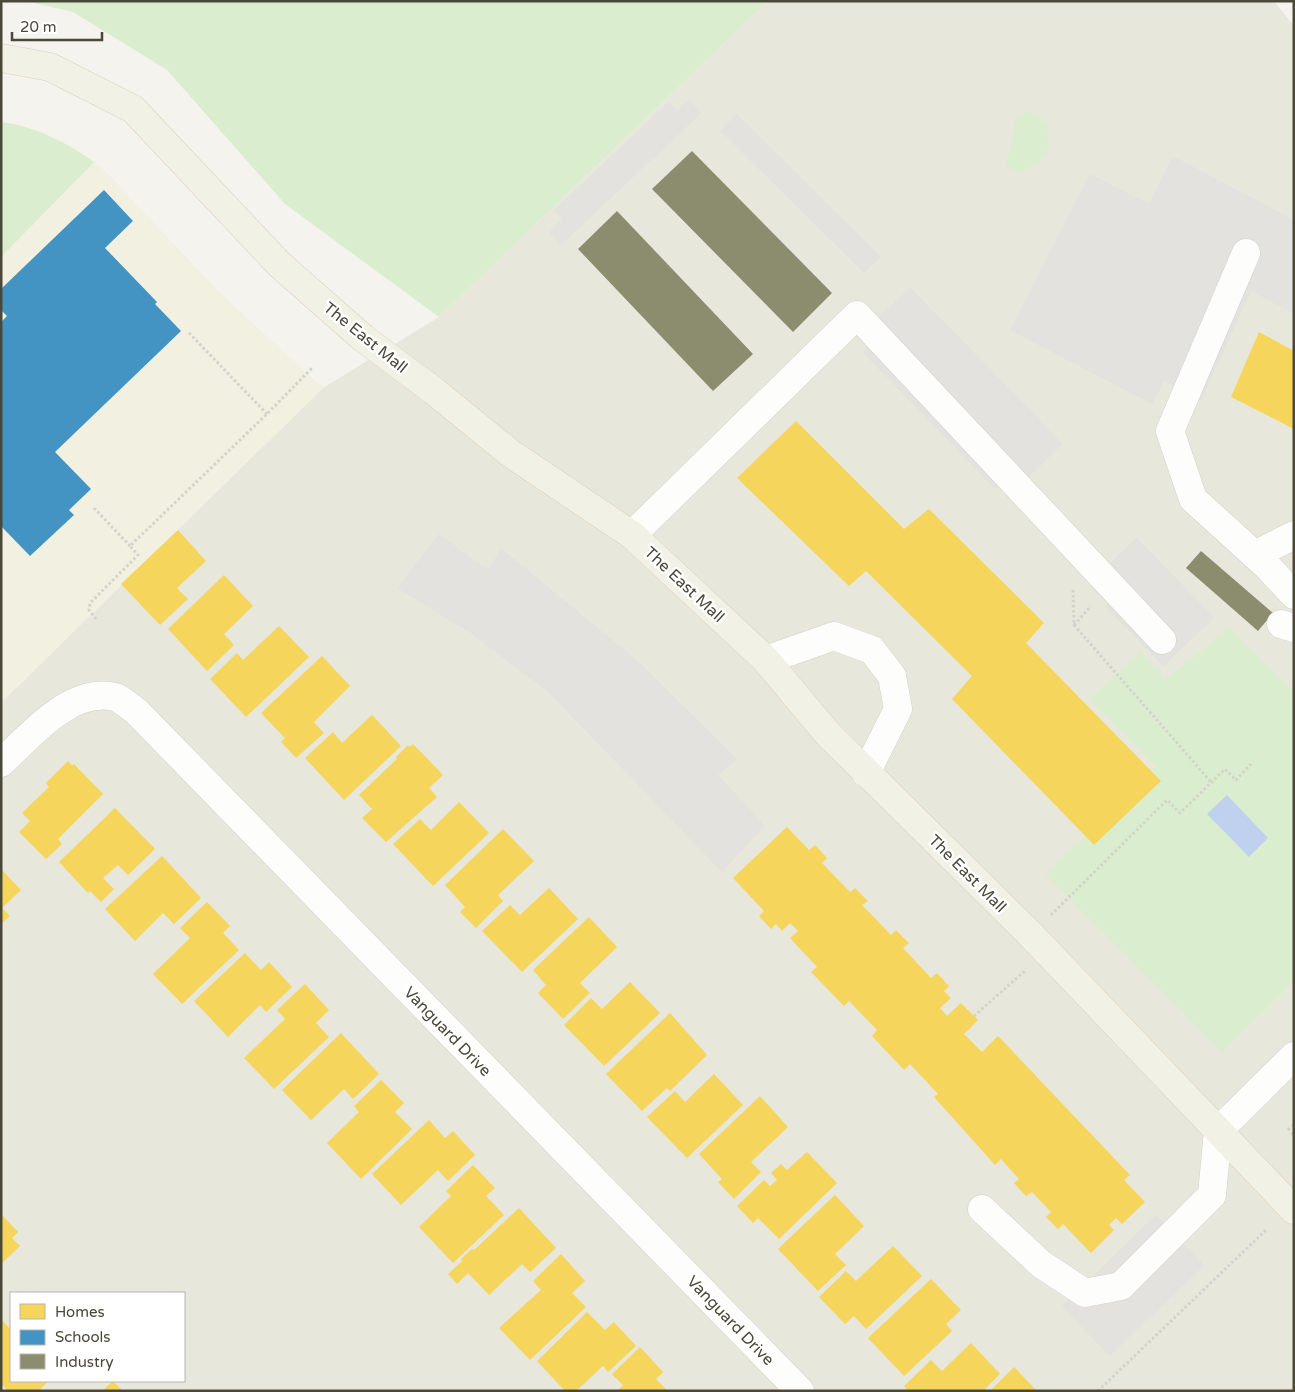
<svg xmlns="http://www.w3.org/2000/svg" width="1295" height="1392" font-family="'Varela Round',sans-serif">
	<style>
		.residential { fill: #e7e7dc; fill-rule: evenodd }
		.education { fill: #f1f0e1 }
		.green { fill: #daeecf }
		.parking { fill: #e3e2de }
		.water { fill: #c0d1ef }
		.homes { fill: #f6d55c }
		.schools { fill: #4393c3 }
		.industry { fill: #8c8c6e }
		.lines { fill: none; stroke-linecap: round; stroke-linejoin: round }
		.minor-casing { stroke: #d2d1cb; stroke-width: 29 }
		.major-casing { stroke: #d6d4bc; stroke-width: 29 }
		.path { stroke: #d3d3cc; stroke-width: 3; stroke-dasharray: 2.5 2.5; stroke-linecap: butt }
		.minor { stroke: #fdfdfc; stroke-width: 28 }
		.major { stroke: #f2f1e6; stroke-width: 28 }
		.labels { text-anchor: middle; stroke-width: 5; stroke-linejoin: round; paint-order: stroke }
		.street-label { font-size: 16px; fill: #4a4839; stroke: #fff }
	</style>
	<rect width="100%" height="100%" fill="#f4f3ee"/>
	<!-- residential -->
	<path class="residential" d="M 768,1 L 1274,1 L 1294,26 L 1294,1391 L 1,1391 L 1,702 L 323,388 L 439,317 ZM 11,1293 L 184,1293 L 184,1381 L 11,1381 Z"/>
	<!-- education -->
	<path class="education" d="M 1,122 L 16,124 L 43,132 L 71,146 L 94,162 L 108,174 L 220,293 L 323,388 L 1,703 Z"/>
	<!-- green -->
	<g class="green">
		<path d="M 26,1 L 768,1 L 439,317 L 285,204 L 167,70 L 73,12 Z"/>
		<path d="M 1026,110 L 1040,116 L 1047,126 L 1049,148 L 1037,165 L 1018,172 L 1006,166 L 1016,119 Z"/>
		<path d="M 1,122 C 36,127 65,142 94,162 L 1,257 Z"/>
		<path d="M 1230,627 L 1294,692 L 1294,982 L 1222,1052 L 1045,874 L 1156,767 L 1089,699 L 1141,651 L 1165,680 Z"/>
	</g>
	<!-- parking -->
	<g class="parking">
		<path d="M 689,100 L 701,113 L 561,245 L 549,232 L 562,219 L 554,210 L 669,102 L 677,111 Z"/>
		<path d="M 737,114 L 881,257 L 864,273 L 720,131 Z"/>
		<path d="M 1173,156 L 1294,220 L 1294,314 L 1251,291 L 1201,400 L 1164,381 L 1152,404 L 1010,330 L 1090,174 L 1149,204 Z"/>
		<path d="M 910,287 L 1063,444 L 1023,483 L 1012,472 L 995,489 L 862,352 L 881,334 L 872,324 Z"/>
		<path d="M 439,534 L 488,570 L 501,548 L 640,663 L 737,759 L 718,775 L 765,826 L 722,872 L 547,691 L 469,632 L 397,588 Z"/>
		<path d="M 1137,538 L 1214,618 L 1163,666 L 1105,606 L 1124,588 L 1105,568 Z"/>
		<path d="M 1156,1215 L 1204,1265 L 1110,1356 L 1062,1306 Z"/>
	</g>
	<!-- water -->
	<path class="water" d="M 1227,795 L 1268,838 L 1249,857 L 1207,814 Z"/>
	<!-- homes -->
	<g class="homes">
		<path d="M 1259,332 L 1294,351 L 1294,429 L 1231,397 Z"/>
		<path d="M 796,421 L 904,529 L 929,509 L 1044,623 L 1026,643 L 1161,781 L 1094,845 L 952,699 L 972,676 L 866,571 L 849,586 L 737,478 Z"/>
		<path d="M 178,530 L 206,561 L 177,588 L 188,599 L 160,625 L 121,584 Z"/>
		<path d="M 224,575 L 253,606 L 224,634 L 234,645 L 207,671 L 168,629 Z"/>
		<path d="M 279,626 L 309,657 L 246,717 L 210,679 L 237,653 L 243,660 Z"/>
		<path d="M 322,656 L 350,686 L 314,722 L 324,733 L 296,758 L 281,742 L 285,738 L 261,713 Z"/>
		<path d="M 372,715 L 401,746 L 344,800 L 305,758 L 333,732 L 342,743 Z"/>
		<path d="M 413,744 L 443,775 L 429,788 L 437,797 L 386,842 L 362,818 L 372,809 L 359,795 L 397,759 L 396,757 L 408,745 L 410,747 Z"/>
		<path d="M 68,761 L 72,766 L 74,764 L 103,794 L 58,839 L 62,844 L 46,859 L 19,832 L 30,821 L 22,813 L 49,787 L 46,783 Z"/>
		<path d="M 459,802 L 489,833 L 433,886 L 393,844 L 420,819 L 431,830 Z"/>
		<path d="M 115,808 L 155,849 L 128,875 L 118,865 L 103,878 L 114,889 L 101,902 L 90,891 L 88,893 L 59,862 Z"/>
		<path d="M 787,827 L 809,850 L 815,845 L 827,858 L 822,863 L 850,892 L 855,888 L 868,901 L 862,905 L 891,935 L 896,930 L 909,943 L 903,948 L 931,978 L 937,973 L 949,986 L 944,991 L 951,998 L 940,1008 L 947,1016 L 961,1003 L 978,1020 L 964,1034 L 982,1052 L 998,1036 L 1130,1175 L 1124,1180 L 1145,1202 L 1122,1224 L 1116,1218 L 1109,1225 L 1114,1230 L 1091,1253 L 1063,1224 L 1058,1229 L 1046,1217 L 1051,1212 L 1032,1192 L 1026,1196 L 1014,1183 L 1019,1179 L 1001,1159 L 995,1165 L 934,1097 L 938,1094 L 910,1064 L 904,1070 L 872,1036 L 877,1030 L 849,1001 L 844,1006 L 811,972 L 817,967 L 790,938 L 798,931 L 790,923 L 782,931 L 776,924 L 771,929 L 759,916 L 764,911 L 733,878 Z"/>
		<path d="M 503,829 L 534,861 L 498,895 L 503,901 L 476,928 L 460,912 L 465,907 L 445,885 Z"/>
		<path d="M 162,856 L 201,898 L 174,924 L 163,913 L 135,941 L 105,909 Z"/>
		<path d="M 1,869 L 21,890 L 2,908 L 10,916 L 1,924 Z"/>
		<path d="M 549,888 L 578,919 L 522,972 L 482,931 L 510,905 L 520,915 Z"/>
		<path d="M 207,902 L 230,926 L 223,933 L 239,950 L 182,1004 L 153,974 L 190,938 L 180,928 Z"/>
		<path d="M 589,917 L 617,947 L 580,983 L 590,993 L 563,1019 L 538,993 L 546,985 L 533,970 Z"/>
		<path d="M 245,953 L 261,970 L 269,962 L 292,987 L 266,1012 L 260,1005 L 228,1037 L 194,1001 Z"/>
		<path d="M 630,982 L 660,1013 L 604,1066 L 564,1025 L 591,998 L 602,1009 Z"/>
		<path d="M 305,984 L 329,1010 L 316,1023 L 329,1037 L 274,1089 L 244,1058 L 285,1019 L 277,1010 Z"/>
		<path d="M 670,1013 L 707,1055 L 670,1091 L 667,1088 L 642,1111 L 606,1074 Z"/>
		<path d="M 341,1033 L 379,1074 L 353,1099 L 344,1089 L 311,1120 L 282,1090 Z"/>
		<path d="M 714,1074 L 743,1105 L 687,1158 L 647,1117 L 675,1091 L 685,1102 Z"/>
		<path d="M 381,1080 L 404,1103 L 395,1112 L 412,1129 L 361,1179 L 327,1143 L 359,1112 L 354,1106 Z"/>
		<path d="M 760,1096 L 788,1127 L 751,1162 L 761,1172 L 734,1199 L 718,1182 L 722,1179 L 699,1154 Z"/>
		<path d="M 429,1120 L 445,1138 L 453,1131 L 475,1155 L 448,1181 L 438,1170 L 401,1205 L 372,1174 Z"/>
		<path d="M 807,1152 L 837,1183 L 779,1239 L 758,1218 L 753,1223 L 737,1206 L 764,1180 L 770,1186 L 777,1180 L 771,1173 L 781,1164 L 787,1170 Z"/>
		<path d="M 473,1165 L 495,1188 L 486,1196 L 504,1215 L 453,1263 L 419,1227 L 451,1196 L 446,1191 Z"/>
		<path d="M 835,1195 L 864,1226 L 835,1254 L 846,1265 L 818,1291 L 778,1249 Z"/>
		<path d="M 519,1208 L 556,1248 L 530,1272 L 522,1264 L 489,1295 L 468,1273 L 457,1284 L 448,1274 L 462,1261 L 461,1259 L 472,1249 L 474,1250 Z"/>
		<path d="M 1,1214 L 18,1232 L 12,1238 L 20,1246 L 1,1264 Z"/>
		<path d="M 893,1246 L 922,1276 L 866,1329 L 854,1316 L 845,1324 L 819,1297 L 846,1271 L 856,1281 Z"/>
		<path d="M 561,1254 L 585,1281 L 572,1293 L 586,1307 L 530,1360 L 499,1328 L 541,1290 L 533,1281 Z"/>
		<path d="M 931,1279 L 961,1310 L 946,1324 L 952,1331 L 904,1376 L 868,1338 Z"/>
		<path d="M 587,1312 L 605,1330 L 614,1322 L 636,1346 L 608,1372 L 603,1366 L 576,1391 L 565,1391 L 537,1361 Z"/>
		<path d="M 1,1319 L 11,1330 L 11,1381 L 49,1381 L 38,1391 L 8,1391 L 1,1383 Z"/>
		<path d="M 971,1343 L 1000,1374 L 983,1391 L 908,1391 L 904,1386 L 931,1360 L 942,1371 Z"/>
		<path d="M 640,1347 L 663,1372 L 656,1379 L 668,1391 L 617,1391 L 623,1385 L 612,1374 Z"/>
		<path d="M 1014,1367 L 1037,1391 L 990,1391 Z"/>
		<path d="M 113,1381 L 123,1391 L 102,1391 Z"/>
	</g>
	<!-- schools -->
	<path class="schools" d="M 104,190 L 133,221 L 105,248 L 157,302 L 155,304 L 181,331 L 55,452 L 91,489 L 69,510 L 74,515 L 30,556 L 1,526 L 1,322 L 7,316 L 1,310 L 1,289 Z"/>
	<!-- industry -->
	<g class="industry">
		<path d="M 692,151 L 832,293 L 793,332 L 652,189 Z"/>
		<path d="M 617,211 L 753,354 L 713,391 L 578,249 Z"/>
		<path d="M 1201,551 L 1273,613 L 1258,631 L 1186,568 Z"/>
	</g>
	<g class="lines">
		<defs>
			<g id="minor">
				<path d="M 1246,253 L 1170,431 L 1193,499 L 1268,567 L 1294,595"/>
				<path d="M 632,535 L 857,315 L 1162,640"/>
				<path d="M 1255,555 L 1294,535"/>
				<path d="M 1281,624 L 1294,628"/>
				<path d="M 766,660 L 834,636 L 872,650 L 892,676 L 898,709 L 866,773"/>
				<path d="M 1,763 C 29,737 71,686 115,697 C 122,699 131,708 137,712 L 800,1391"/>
				<path d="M 982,1209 L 1041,1264 L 1085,1293 L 1121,1286 L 1212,1195 L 1218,1131 L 1294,1056"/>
			</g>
			<path id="major" d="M 1,58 L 50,67 L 133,109 L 279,264 L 363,338 L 434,391 L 510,453 L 632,535 L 766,660 L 827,733 L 1031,935 L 1294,1210"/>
		</defs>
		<!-- minor casing -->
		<use href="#minor" class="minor-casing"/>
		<!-- major casing -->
		<use href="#major" class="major-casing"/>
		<!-- path -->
		<g class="path">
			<path d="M 189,333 L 267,414"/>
			<path d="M 94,508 L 130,546"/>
			<path d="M 1073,590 L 1074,625 L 1211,782"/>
			<path d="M 96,619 L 89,610 L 90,603 L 138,555 L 130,546 L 267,414 L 313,367"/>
			<path d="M 1074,625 L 1091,606"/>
			<path d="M 1051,915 L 1167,800 L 1180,813 L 1225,769 L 1236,780 L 1251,764"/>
			<path d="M 974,1016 L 1026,970"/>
			<path d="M 1288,1130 L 1294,1125"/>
			<path d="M 1291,1134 L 1294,1133"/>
			<path d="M 1098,1391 L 1267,1229"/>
		</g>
		<!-- minor -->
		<use href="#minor" class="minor"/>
		<!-- major -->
		<use href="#major" class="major"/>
	</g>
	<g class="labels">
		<!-- street labels -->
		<g class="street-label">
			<text transform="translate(366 337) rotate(39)" y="6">The East Mall</text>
			<text transform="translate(685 584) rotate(43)" y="6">The East Mall</text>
			<text transform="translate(968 873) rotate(45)" y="6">The East Mall</text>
			<text transform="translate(448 1031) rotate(46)" y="6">Vanguard Drive</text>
			<text transform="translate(731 1320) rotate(46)" y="6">Vanguard Drive</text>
		</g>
	</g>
	<!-- border -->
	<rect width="1295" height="1392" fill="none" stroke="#4a4839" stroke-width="5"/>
	<!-- legend -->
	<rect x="10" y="1292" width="175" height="90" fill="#ffffff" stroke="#b7b6b0"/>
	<rect x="20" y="1304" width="25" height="15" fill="#f6d55c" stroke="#b7b6b0"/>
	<text x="55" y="1317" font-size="15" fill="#4a4839">Homes</text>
	<rect x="20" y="1330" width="25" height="15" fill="#4393c3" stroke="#b7b6b0"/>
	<text x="55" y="1342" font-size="15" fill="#4a4839">Schools</text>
	<rect x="20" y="1354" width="25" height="15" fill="#8c8c6e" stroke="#b7b6b0"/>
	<text x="55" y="1367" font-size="15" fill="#4a4839">Industry</text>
	<!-- scale -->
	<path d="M12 32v8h90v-8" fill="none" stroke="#4a4839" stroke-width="2.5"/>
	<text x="20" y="32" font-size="15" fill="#4a4839" stroke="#ffffff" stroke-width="4" paint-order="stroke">20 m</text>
</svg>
